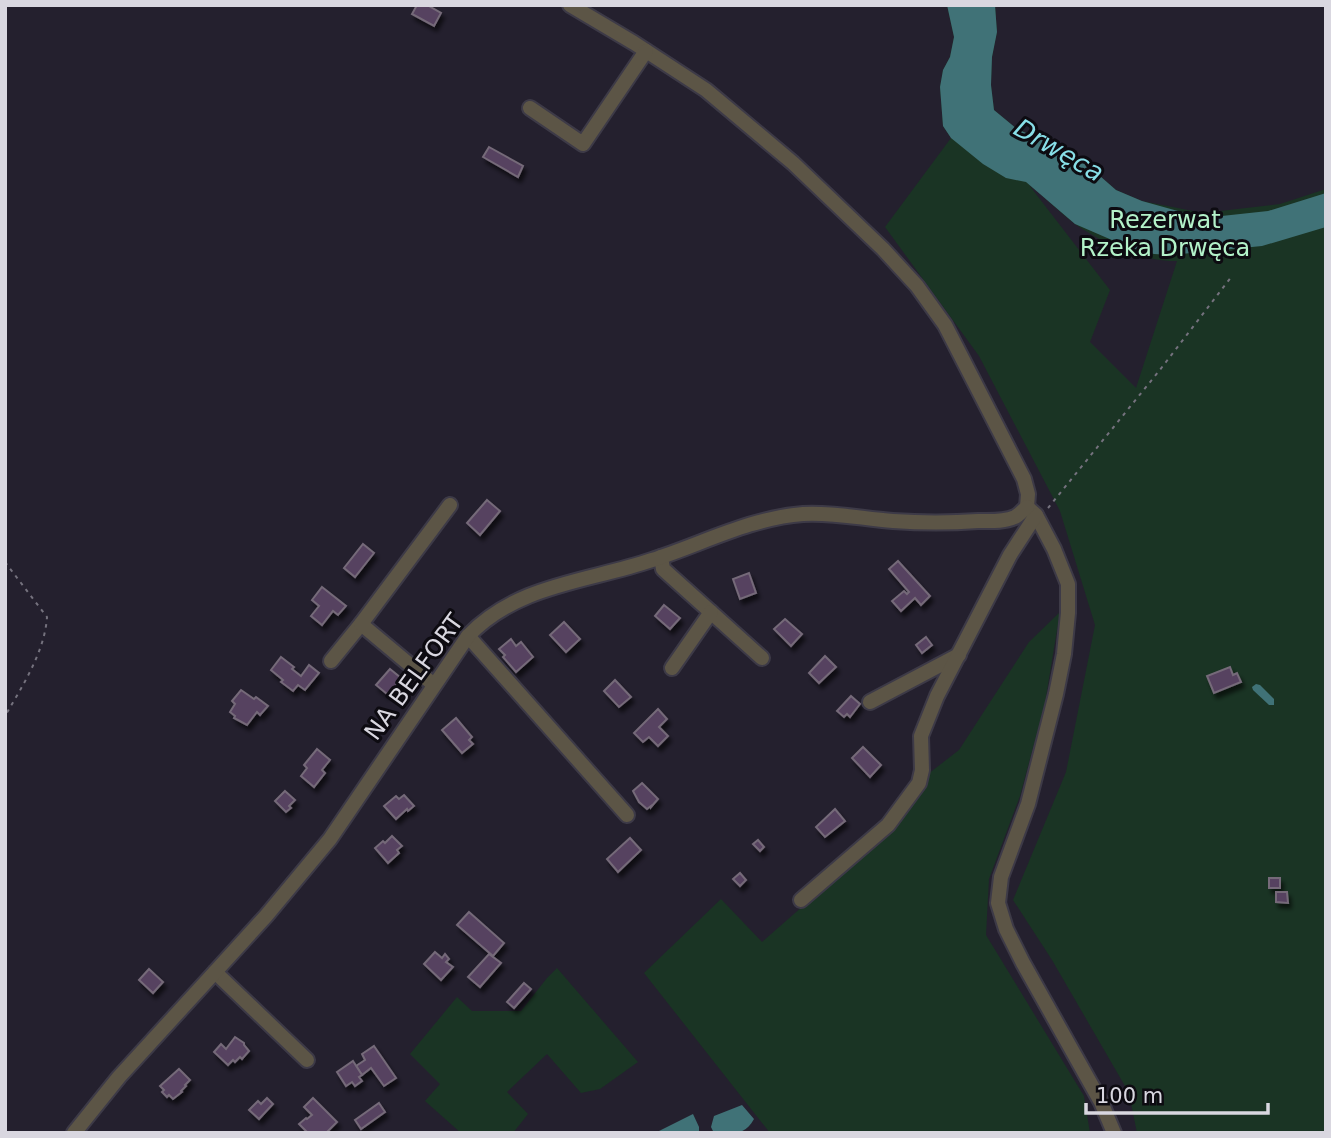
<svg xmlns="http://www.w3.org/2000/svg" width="1331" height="1138" font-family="'DejaVu Sans',sans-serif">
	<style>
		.green { fill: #1a3424; fill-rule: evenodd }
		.water { fill: #407277 }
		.building { fill: #574260; stroke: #756a79; stroke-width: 2; filter: url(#shadow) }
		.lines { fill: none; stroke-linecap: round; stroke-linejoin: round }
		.minor-casing { stroke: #3d3a47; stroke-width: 18 }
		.path { stroke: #75727e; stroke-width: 2; stroke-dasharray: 3.5 5; stroke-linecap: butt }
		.minor { stroke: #5c5546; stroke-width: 14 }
		.labels { text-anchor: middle; stroke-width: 6; stroke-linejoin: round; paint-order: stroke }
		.park-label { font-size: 24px; fill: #b3f2c9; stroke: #0d0b11 }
		.street-label { font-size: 24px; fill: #d9d7e0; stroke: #0d0b11 }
		.water-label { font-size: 26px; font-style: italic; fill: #87dee7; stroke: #0d0b11 }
	</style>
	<defs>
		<filter id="shadow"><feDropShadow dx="3" dy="5" stdDeviation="2" flood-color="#0009"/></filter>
	</defs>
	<rect width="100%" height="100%" fill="#24202e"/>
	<!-- green -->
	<g class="green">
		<path d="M 947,5 L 995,5 L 997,32 L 992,57 L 991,85 L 994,110 L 1017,129 L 1076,155 L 1116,190 L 1142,201 L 1203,213 L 1280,204 L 1326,189 L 1326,1133 L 1137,1133 L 1129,1093 L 1052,960 L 1013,900 L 1066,772 L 1095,625 L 1060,511 L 979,356 L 885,227 L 951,138 L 943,126 L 940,87 L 943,70 L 950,57 L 954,37 ZM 1029,185 C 1045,197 1059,212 1075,224 C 1102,243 1144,262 1177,261 L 1136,388 L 1090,342 L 1110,290 Z"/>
		<path d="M 1060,612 L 1045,703 L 1020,796 L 989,879 L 986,935 L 1084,1096 L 1090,1133 L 770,1133 L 644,973 L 721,899 L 762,942 L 893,827 L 928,774 L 959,750 L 1029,642 Z"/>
		<path d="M 557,968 L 638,1062 L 600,1089 L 581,1093 L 547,1054 L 507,1092 L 528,1114 L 513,1133 L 461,1133 L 425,1101 L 440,1084 L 410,1054 L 457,997 L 472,1011 L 521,1011 L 547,978 Z"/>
	</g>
	<!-- water -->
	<g class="water">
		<path d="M 947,5 L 995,5 L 997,32 L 992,57 L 991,85 L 994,110 L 1017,129 L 1076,155 L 1116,190 L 1142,201 L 1203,218 L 1268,211 L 1326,193 L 1326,227 L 1262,246 L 1171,255 L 1154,254 L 1128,247 L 1075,224 L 1026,182 L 1006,178 L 983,164 L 951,138 L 943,126 L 940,87 L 943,70 L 950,57 L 954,37 Z"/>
		<path d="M 1256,684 L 1260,685 L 1274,699 L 1274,705 L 1269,705 L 1253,690 L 1252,687 Z"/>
		<path d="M 742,1105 L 754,1119 C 744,1137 732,1133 714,1133 L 711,1127 L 714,1116 Z"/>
		<path d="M 693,1114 L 699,1127 L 699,1133 L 655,1133 Z"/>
	</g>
	<!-- building -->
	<g class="building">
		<path d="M 417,5 L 427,5 L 441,13 L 434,26 L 412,14 Z"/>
		<path d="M 489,147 L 523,166 L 518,177 L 483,157 Z"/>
		<path d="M 487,500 L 500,511 L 480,535 L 467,523 Z"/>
		<path d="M 363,544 L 374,553 L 355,577 L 344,568 Z"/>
		<path d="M 898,561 L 930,596 L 921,605 L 915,598 L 901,611 L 892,601 L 904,591 L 907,594 L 909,592 L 889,569 Z"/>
		<path d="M 749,573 L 756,593 L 740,599 L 733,579 Z"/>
		<path d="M 322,587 L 346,606 L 338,615 L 333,611 L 322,625 L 311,616 L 319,606 L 312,600 Z"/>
		<path d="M 664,605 L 680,618 L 670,629 L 655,616 Z"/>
		<path d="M 785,619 L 802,634 L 791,646 L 774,629 Z"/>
		<path d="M 564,622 L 580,639 L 566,652 L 550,635 Z"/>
		<path d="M 926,637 L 932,645 L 922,653 L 916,645 Z"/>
		<path d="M 511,639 L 516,646 L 521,642 L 533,657 L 516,672 L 503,657 L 505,655 L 499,649 Z"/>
		<path d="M 825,656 L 836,667 L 819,683 L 809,673 Z"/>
		<path d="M 281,657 L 294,667 L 292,669 L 301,676 L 309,665 L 319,673 L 305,690 L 298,685 L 293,691 L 281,682 L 283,680 L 271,670 Z"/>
		<path d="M 1230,667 L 1233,675 L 1237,673 L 1241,682 L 1214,693 L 1207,676 Z"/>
		<path d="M 390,669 L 401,678 L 397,683 L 396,687 L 394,687 L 387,694 L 376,685 Z"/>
		<path d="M 615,680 L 631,697 L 619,707 L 604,691 Z"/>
		<path d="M 241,690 L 254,699 L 256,697 L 268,706 L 260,715 L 257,712 L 247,725 L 234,718 L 235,716 L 230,712 L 235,704 L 232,701 Z"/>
		<path d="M 851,696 L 860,704 L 850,717 L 847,714 L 844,717 L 837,711 Z"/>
		<path d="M 658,709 L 667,719 L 659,727 L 668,736 L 658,746 L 649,737 L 643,742 L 634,733 Z"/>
		<path d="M 456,718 L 472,737 L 469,740 L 473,744 L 462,753 L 442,730 Z"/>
		<path d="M 863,747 L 881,765 L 870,777 L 852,758 Z"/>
		<path d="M 317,749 L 330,760 L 322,770 L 325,773 L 314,787 L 301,776 L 307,768 L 304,765 Z"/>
		<path d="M 642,783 L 658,799 L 651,807 L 651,806 L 647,809 L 639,802 L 633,791 Z"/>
		<path d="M 285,791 L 295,800 L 289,806 L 291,808 L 286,812 L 275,801 Z"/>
		<path d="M 404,795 L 414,806 L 408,811 L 407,809 L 396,819 L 384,806 L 396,796 L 399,799 Z"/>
		<path d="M 835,809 L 845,821 L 825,837 L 816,827 Z"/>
		<path d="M 392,836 L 402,846 L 397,850 L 399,853 L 388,863 L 375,848 L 383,841 L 385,843 Z"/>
		<path d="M 630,838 L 641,850 L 618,872 L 607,859 Z"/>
		<path d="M 758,840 L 764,847 L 760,851 L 753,844 Z"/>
		<path d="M 740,873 L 746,880 L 740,886 L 733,879 Z"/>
		<rect x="1269" y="878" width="11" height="10"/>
		<path d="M 1276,892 L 1287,892 L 1288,903 L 1276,902 Z"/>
		<path d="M 469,912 L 504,943 L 493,956 L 457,925 Z"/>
		<path d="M 435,952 L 442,958 L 445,954 L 449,959 L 446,962 L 453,967 L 441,980 L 424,964 Z"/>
		<path d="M 489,954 L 501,963 L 480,987 L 468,977 Z"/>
		<path d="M 149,969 L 163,982 L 153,993 L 139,980 Z"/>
		<path d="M 524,983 L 531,989 L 514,1008 L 507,1002 Z"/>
		<path d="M 235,1037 L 244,1043 L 244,1045 L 249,1051 L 242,1059 L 240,1057 L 235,1062 L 233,1060 L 228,1065 L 214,1052 L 221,1044 L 226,1049 Z"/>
		<path d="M 374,1046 L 396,1078 L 384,1086 L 371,1068 L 362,1075 L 356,1066 L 365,1060 L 362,1054 Z"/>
		<path d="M 353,1061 L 362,1075 L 359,1077 L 362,1081 L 355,1086 L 352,1082 L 346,1086 L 337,1072 Z"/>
		<path d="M 179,1069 L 190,1080 L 185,1085 L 186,1086 L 181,1091 L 182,1092 L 173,1099 L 169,1095 L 167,1097 L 162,1092 L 164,1090 L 160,1086 Z"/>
		<path d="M 267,1098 L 273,1104 L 259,1119 L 249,1110 L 258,1101 L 261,1104 Z"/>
		<path d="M 313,1098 L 337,1122 L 326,1133 L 308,1133 L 299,1124 L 306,1118 L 307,1119 L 312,1115 L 304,1107 Z"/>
		<path d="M 379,1103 L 385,1112 L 361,1129 L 355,1120 Z"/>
	</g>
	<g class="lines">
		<defs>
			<g id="minor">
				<path d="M 570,5 L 634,43 L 706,90 L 793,163 L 883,249 L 917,286 L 945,325 L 1024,479 L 1028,494 L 1027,507"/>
				<path d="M 530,108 L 583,144 L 646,51"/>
				<path d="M 1027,507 L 1036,515 L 1054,549 L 1068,584 L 1068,613 L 1064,654 L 1056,694 L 1028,804 L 1001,877 L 998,903 L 1006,929 L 1023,963 L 1101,1102 L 1114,1133"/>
				<path d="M 661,557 L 663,569 L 762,658"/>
				<path d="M 468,636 L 627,815"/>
				<path d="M 331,661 L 361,624"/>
				<path d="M 672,668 L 711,612"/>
				<path d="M 434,685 L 361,624 L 450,505"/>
				<path d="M 870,702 L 959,655"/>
				<path d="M 801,900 L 888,825 L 919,783 L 922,770 L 921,736 L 937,696 L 1010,555 L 1036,515"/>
				<path d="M 215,972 L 307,1060"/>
				<path d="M 74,1133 L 119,1077 L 215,972 L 266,916 L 330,839 L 468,636 C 518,584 587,582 652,560 C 702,544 750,518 803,514 C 833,512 864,519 893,521 C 922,523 950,523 978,521 C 990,521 1004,522 1015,517 C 1019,515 1023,510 1027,507"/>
			</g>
		</defs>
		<!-- minor casing -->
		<use href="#minor" class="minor-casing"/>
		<!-- path -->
		<g class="path">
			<path d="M 1048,508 L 1159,371 L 1232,276"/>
			<path d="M 5,562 L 47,617 C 45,651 22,687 5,716"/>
		</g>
		<!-- minor -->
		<use href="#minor" class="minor"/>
	</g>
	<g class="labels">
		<!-- park labels -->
		<g class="park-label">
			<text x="1165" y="228">Rezerwat<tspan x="1165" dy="28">Rzeka Drwęca</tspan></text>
		</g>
		<!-- street labels -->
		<g class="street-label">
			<text transform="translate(414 677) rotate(-54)" y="8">NA BELFORT</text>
		</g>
		<!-- water labels -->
		<g class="water-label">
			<text transform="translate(1059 150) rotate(30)" y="9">Drwęca</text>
		</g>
	</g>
	<!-- border -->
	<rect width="1331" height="1138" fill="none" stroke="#d9d7e0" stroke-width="14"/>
	<!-- scale -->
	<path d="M1086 1103v10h182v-10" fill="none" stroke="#d9d7e0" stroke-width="3.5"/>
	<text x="1096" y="1103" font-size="21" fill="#d9d7e0" stroke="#0d0b11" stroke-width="5" paint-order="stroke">100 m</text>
</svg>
